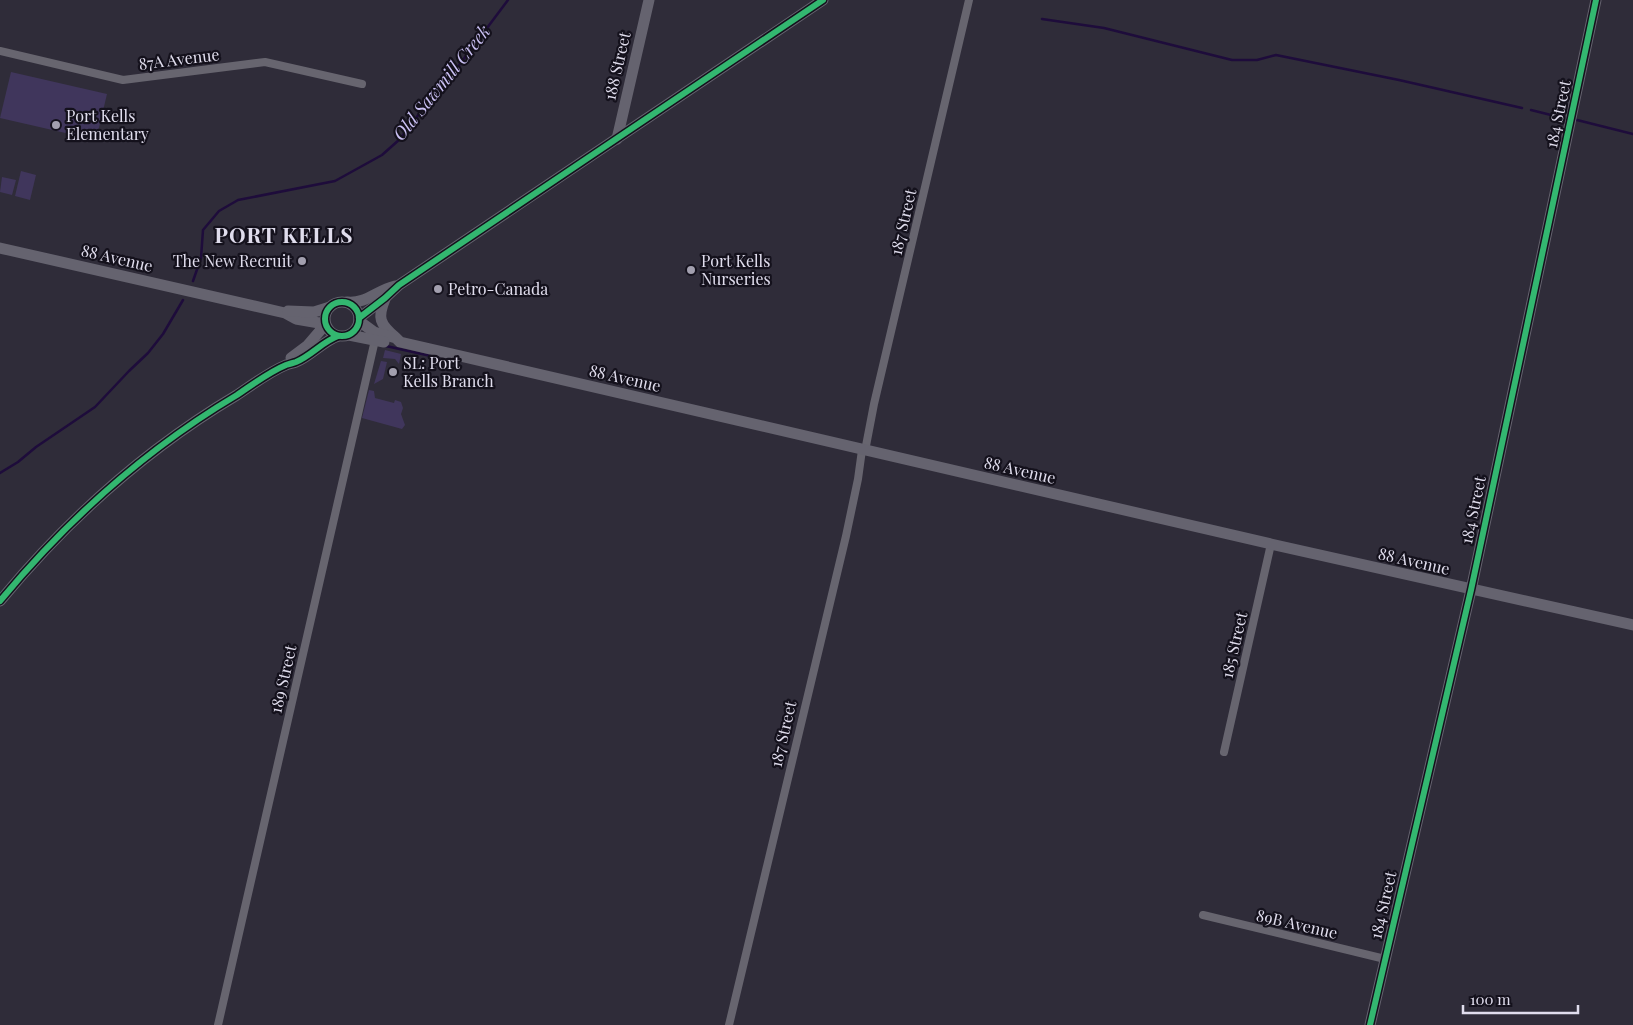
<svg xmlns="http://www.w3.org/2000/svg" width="1633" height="1025" font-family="'Playfair Display',serif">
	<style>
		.green { fill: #40365c }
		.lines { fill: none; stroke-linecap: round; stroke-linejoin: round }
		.stream { stroke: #1e0c3b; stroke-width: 2.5 }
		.street { stroke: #67656f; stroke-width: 8 }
		.secondary { stroke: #65636f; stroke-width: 11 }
		.cycleway-casing { stroke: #14111c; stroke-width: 9 }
		.cycleway { stroke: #33b770; stroke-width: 6 }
		.poi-dot { fill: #a29fae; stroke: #14111c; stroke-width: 2 }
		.labels { text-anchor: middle; stroke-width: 4.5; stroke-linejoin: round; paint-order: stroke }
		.street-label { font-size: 16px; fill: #e0dded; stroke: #14111c }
		.poi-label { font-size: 16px; fill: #e0dded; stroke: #14111c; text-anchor: start }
		.water-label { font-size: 18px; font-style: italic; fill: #cac0f3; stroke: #14111c }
		.district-label { font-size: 21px; font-weight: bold; letter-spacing: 1px; fill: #e0dded; stroke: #14111c }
	</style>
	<rect width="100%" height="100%" fill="#2f2c39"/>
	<!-- green -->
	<g class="green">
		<path d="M 11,72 L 107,94 L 96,140 L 0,118 Z"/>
		<path d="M 21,171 L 36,175 L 30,200 L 15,196 Z"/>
		<path d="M 2,177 L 16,180 L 12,195 L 0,192 Z"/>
		<path d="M 385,350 L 401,354 L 399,364 L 395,359 L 383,358 Z"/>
		<path d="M 381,361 L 387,362 L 383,379 L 374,384 Z"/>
		<path d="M 369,390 L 374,391 L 375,398 L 394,403 L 395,400 L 401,402 L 403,408 L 401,414 L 405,425 L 402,429 L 362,418 Z"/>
	</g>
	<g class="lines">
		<!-- stream -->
		<g class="stream">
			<path d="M 1042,19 L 1104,28 L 1232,60 L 1257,60 L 1276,55 L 1399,80 L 1522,108"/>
			<path d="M 1531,110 L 1563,118"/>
			<path d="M 1577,120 L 1633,134"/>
			<path d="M 193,281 L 201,258 L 203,230 L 219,211 L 238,200 L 335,181 L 382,155 L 400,139 L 432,97 L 451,76 L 508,0"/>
			<path d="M 386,346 L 431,356"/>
			<path d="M 0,473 L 18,462 L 36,447 L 95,407 L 129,371 L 148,353 L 163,334 L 183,300"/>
		</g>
		<!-- street -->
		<g class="street">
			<path d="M 0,51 L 123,80 L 265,62 L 362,84"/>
			<path d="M 865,451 L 874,404 L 969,0"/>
			<path d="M 1224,752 L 1271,544"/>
			<path d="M 1203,915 L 1385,959"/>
			<path d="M 218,1025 L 375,340"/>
			<path d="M 729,1025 L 846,536 L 858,479 L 862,450"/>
		</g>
		<!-- secondary -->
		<g class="secondary">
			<path d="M 617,139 L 649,0"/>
			<path d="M 0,248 L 285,313 L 296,319 L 325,324"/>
			<path d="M 385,299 C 377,318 380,324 395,337"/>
			<circle cx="342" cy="319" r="17"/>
			<path d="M 347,302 C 366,304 377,290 395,286"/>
			<path d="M 288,311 L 314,312 L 330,307"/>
			<path d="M 359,318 L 385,298 L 399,285 L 823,0"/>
			<path d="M 359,321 L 374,332 L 396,338 L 400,342 L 1271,544 L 1633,625"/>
			<path d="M 349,335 L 384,342"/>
			<path d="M 291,358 L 307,346 L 325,325"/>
			<path d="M 0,601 C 67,520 146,449 237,395 C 252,385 269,372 286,365 C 289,364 293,363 296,362 C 312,355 322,342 338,336"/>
			<path d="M 1370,1025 L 1471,590 L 1596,0"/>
		</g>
		<defs>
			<g id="cycleway">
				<circle cx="342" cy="319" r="17"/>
				<path d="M 359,318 L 385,298 L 399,285 L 823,0"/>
				<path d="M 0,601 C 67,520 146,449 237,395 C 252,385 269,372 286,365 C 289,364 293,363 296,362 C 312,355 322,342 338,336"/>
				<path d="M 1370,1025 L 1471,590 L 1596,0"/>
			</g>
		</defs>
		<!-- cycleway casing -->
		<use href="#cycleway" class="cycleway-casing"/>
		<!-- cycleway -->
		<use href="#cycleway" class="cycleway"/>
	</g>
	<!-- markers -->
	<g class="poi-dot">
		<circle cx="56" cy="125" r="5"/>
		<circle cx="302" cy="261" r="5"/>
		<circle cx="691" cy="270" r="5"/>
		<circle cx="438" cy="289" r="5"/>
		<circle cx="393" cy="372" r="5"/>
	</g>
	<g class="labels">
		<!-- street labels -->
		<g class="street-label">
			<text transform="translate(179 59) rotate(-7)" y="6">87A Avenue</text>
			<text transform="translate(617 66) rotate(-77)" y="6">188 Street</text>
			<text transform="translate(1558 114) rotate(-78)" y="6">184 Street</text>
			<text transform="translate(903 222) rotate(-77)" y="6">187 Street</text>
			<text transform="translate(117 258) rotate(13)" y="6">88 Avenue</text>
			<text transform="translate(625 378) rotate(13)" y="6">88 Avenue</text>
			<text transform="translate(1020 470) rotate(13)" y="6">88 Avenue</text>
			<text transform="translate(1473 510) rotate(-78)" y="6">184 Street</text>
			<text transform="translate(1414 561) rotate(13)" y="6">88 Avenue</text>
			<text transform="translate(1234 645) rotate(-77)" y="6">185 Street</text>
			<text transform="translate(283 679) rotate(-77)" y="6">189 Street</text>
			<text transform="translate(783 734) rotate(-77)" y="6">187 Street</text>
			<text transform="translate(1383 905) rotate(-77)" y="6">184 Street</text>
			<text transform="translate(1297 924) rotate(13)" y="6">89B Avenue</text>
		</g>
		<!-- poi labels -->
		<g class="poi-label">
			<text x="66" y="122">Port Kells<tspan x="66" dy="18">Elementary</tspan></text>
			<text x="292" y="267" text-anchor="end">The New Recruit</text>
			<text x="701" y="267">Port Kells<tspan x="701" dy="18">Nurseries</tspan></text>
			<text x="448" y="295">Petro-Canada</text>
			<text x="403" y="369">SL: Port<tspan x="403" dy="18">Kells Branch</tspan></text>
		</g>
		<!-- water labels -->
		<g class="water-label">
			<text transform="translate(442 83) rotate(-51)" y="6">Old Sawmill Creek</text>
		</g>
		<!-- district labels -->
		<g class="district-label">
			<text x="284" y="243">PORT KELLS</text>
		</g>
	</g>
	<!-- scale -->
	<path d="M1463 1005v8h115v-8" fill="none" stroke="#e0dded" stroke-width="2.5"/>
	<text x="1470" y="1005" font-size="15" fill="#e0dded" stroke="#14111c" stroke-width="4" paint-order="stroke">100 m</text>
</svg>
